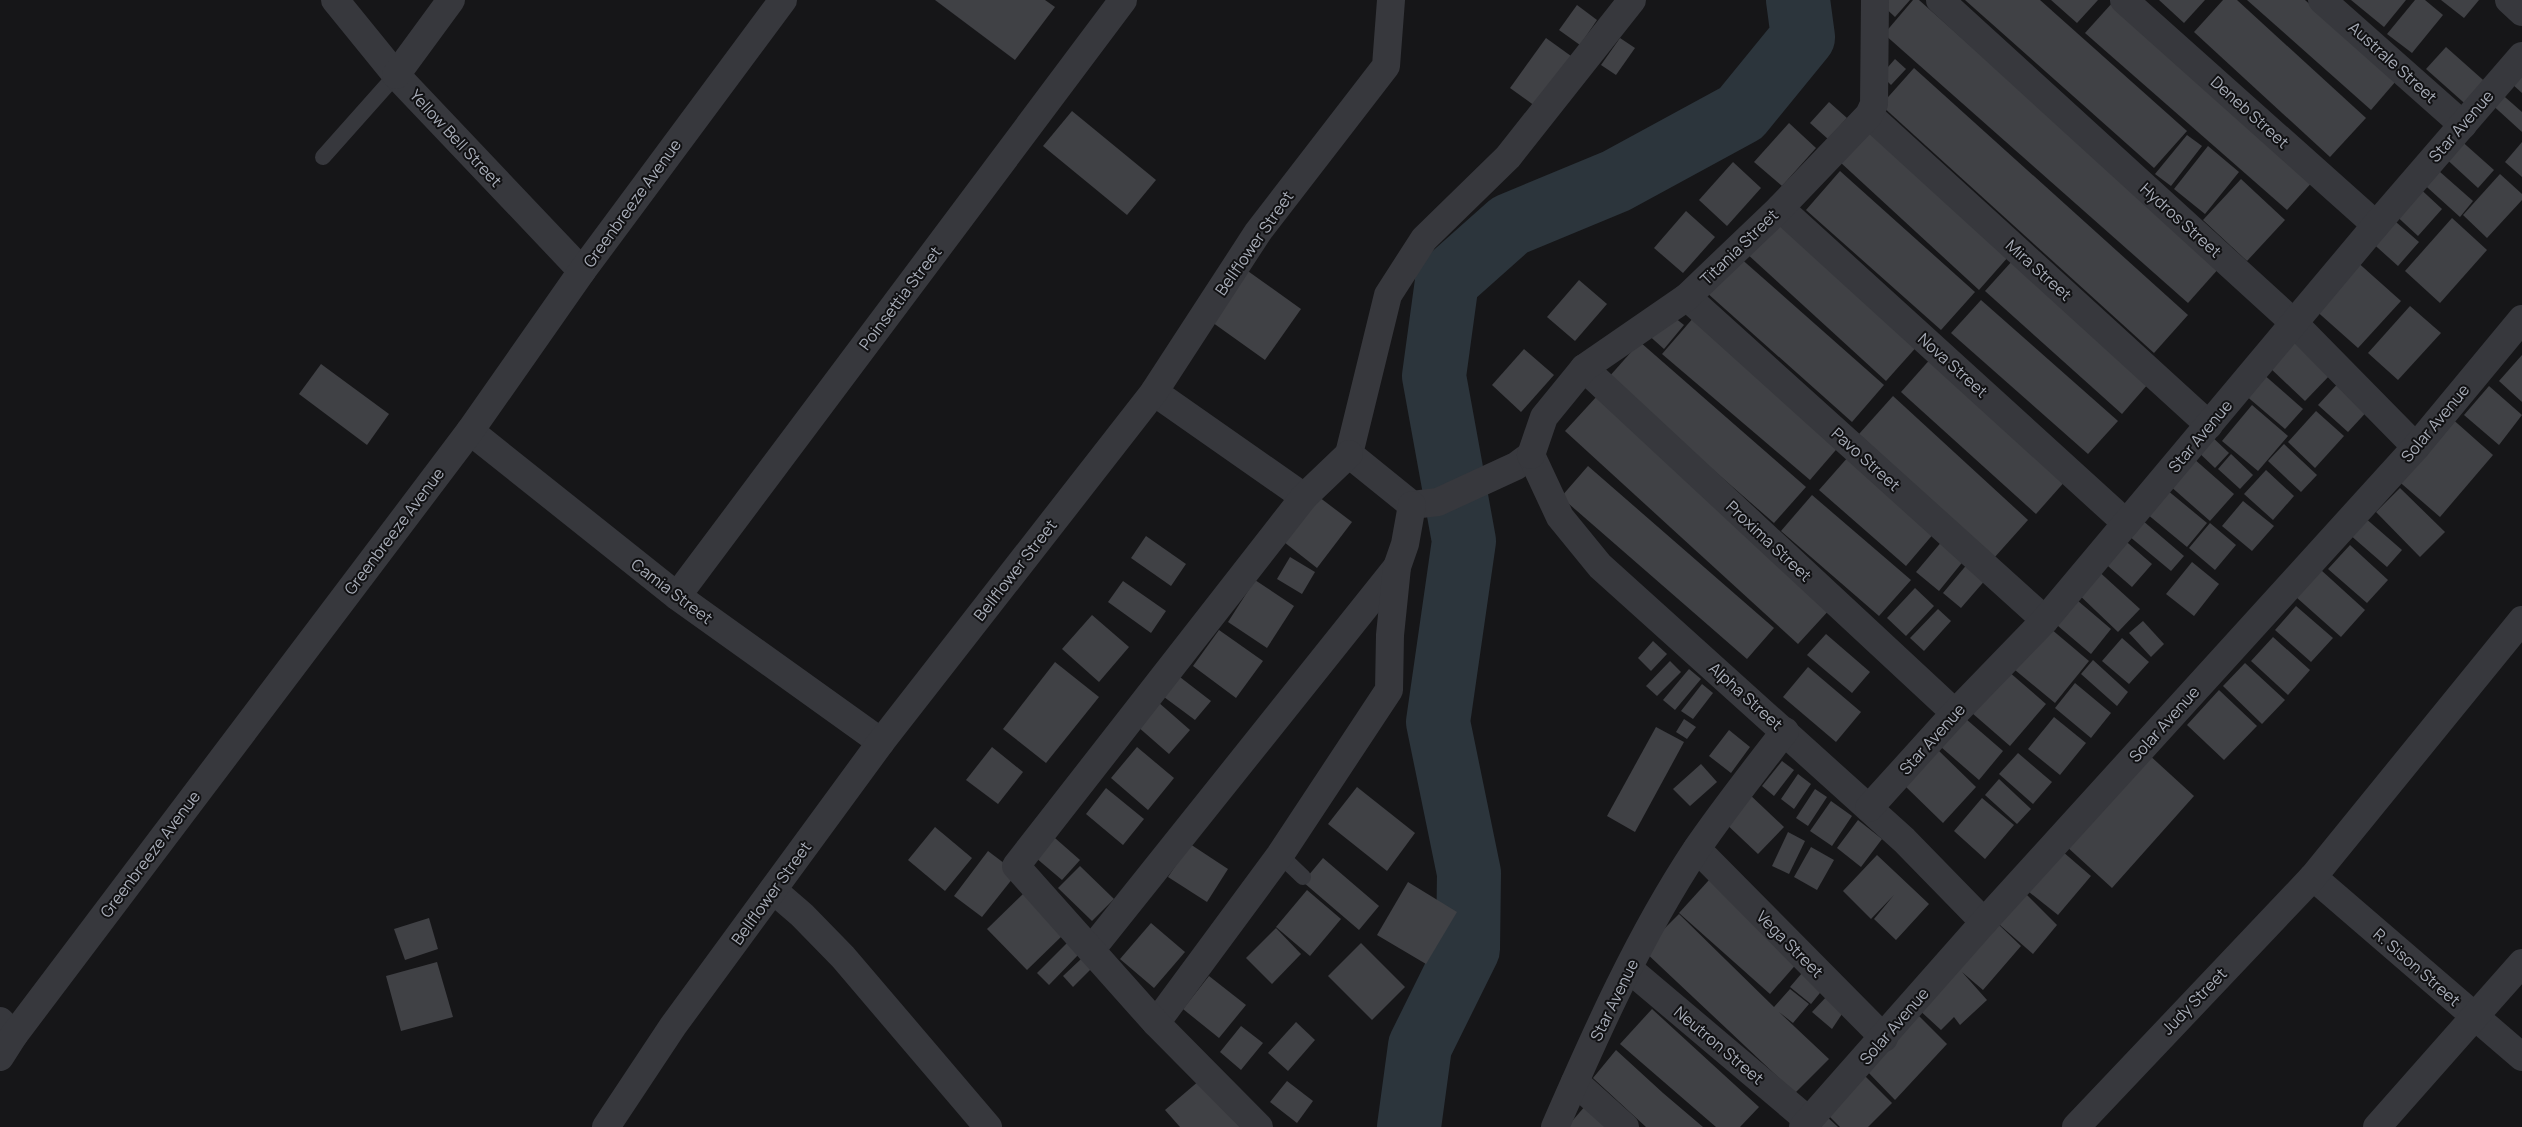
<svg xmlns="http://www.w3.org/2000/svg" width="2522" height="1127" font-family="Manrope,sans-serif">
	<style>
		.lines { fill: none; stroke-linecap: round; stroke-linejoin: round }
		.river { stroke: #2c353c; stroke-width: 64 }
		.building { fill: #404145 }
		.service { stroke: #37383d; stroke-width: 16 }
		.minor { stroke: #37383d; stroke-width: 28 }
		.tertiary { stroke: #37383d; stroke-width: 28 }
		.labels { text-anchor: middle; stroke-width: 4; stroke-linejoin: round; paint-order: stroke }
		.street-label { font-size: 16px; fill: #a8adb8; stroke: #111113 }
	</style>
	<rect width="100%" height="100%" fill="#161618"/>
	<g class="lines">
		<!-- river -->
		<path class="river" d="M 1409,1127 L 1420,1046 L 1468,949 L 1469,873 L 1438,722 L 1464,541 L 1434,376 L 1447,281 L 1510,225 L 1616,181 L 1741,113 L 1803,37 L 1798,0"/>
	</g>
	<!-- building -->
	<g class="building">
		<path d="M 935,0 L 1045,0 L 1055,7 L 1015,60 Z"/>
		<path d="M 1883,0 L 1910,0 L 1895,17 L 1880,3 Z"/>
		<path d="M 1913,0 L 1919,0 L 2220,267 L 2188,303 L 1884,34 Z"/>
		<path d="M 1965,0 L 2040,0 L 2187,131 L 2154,168 Z"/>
		<path d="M 2051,0 L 2098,0 L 2077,23 Z"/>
		<path d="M 2159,0 L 2205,0 L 2184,23 Z"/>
		<path d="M 2223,0 L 2237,0 L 2366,118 L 2330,157 L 2194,32 Z"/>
		<path d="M 2247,0 L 2305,0 L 2396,81 L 2371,110 Z"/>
		<path d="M 2351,0 L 2406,0 L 2384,27 Z"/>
		<path d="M 2415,0 L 2425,0 L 2443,15 L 2412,53 L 2387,34 Z"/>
		<path d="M 2441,0 L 2479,0 L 2464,18 Z"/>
		<path d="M 2113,2 L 2315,179 L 2287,210 L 2085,33 Z"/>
		<path d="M 1577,5 L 1597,20 L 1580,45 L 1559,30 Z"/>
		<path d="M 1546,38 L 1571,56 L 1535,106 L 1510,88 Z"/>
		<path d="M 1620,38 L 1635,48 L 1616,75 L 1601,65 Z"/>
		<path d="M 2446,47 L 2491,87 L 2471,109 L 2426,69 Z"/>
		<path d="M 1895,59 L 1906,69 L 1891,85 L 1881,75 Z"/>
		<path d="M 1914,68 L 2188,315 L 2154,353 L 1881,105 Z"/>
		<path d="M 2522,72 L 2522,93 L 2512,84 Z"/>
		<path d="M 2497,90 L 2522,112 L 2522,132 L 2488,101 Z"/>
		<path d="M 1829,102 L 1847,118 L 1828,139 L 1810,123 Z"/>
		<path d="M 1072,111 L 1156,180 L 1127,215 L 1043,146 Z"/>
		<path d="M 1789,123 L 1816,148 L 1782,186 L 1754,162 Z"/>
		<path d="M 1871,129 L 2009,256 L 1979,290 L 1840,162 Z"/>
		<path d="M 2187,135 L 2202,146 L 2171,186 L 2155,174 Z"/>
		<path d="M 2458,138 L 2494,170 L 2478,188 L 2442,155 Z"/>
		<path d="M 2522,142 L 2522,177 L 2505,162 Z"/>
		<path d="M 2208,146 L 2239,172 L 2205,214 L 2174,189 Z"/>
		<path d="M 1733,162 L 1761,188 L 1727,226 L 1699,200 Z"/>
		<path d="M 2431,164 L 2473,201 L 2460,217 L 2418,179 Z"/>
		<path d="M 1840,171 L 1975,292 L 1941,330 L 1806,210 Z"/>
		<path d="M 2500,174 L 2522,194 L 2522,200 L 2487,238 L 2463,215 Z"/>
		<path d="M 2241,179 L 2285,220 L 2247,261 L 2203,220 Z"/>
		<path d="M 2414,183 L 2442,209 L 2418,236 L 2390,210 Z"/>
		<path d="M 1686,211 L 1715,237 L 1683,273 L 1654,248 Z"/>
		<path d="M 1780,215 L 1920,343 L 1886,381 L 1745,252 Z"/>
		<path d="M 2389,216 L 2419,242 L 2398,266 L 2368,239 Z"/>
		<path d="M 2452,218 L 2487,250 L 2440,303 L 2405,271 Z"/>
		<path d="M 1738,256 L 1884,385 L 1852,422 L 1706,292 Z"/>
		<path d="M 2013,260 L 2149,383 L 2122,414 L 1985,291 Z"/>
		<path d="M 2355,260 L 2401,301 L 2358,348 L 2313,308 Z"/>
		<path d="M 1245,269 L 1301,309 L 1265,360 L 1209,320 Z"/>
		<path d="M 1579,280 L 1607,304 L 1575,341 L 1547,317 Z"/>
		<path d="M 1981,300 L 2118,421 L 2088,454 L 1951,333 Z"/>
		<path d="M 2410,306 L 2441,333 L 2398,380 L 2368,353 Z"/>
		<path d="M 1670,314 L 1684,325 L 1664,349 L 1645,332 Z"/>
		<path d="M 1694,317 L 1841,444 L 1810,480 L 1662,354 Z"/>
		<path d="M 2294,338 L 2332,373 L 2305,401 L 2268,366 Z"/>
		<path d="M 1640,342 L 1806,487 L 1774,523 L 1608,378 Z"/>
		<path d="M 1524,349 L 1554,375 L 1521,412 L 1492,385 Z"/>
		<path d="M 2522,355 L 2522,402 L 2499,381 Z"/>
		<path d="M 1933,356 L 2067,479 L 2036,514 L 1901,392 Z"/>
		<path d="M 321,364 L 389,414 L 367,445 L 299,394 Z"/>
		<path d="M 2262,373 L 2303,409 L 2285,429 L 2244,394 Z"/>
		<path d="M 2342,379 L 2372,406 L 2348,432 L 2318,405 Z"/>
		<path d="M 2489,386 L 2522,415 L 2499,445 L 2464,415 Z"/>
		<path d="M 1598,395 L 1831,608 L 1798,644 L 1565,431 Z"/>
		<path d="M 1893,396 L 2028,520 L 1994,558 L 1859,434 Z"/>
		<path d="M 2252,405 L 2288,436 L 2258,471 L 2222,441 Z"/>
		<path d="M 2316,411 L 2344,436 L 2315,468 L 2288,442 Z"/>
		<path d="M 2449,416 L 2493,455 L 2440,517 L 2395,478 Z"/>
		<path d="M 2208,433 L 2229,453 L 2215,468 L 2194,448 Z"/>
		<path d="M 2284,444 L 2317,475 L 2301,492 L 2268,461 Z"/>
		<path d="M 2231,454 L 2253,475 L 2240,489 L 2218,469 Z"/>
		<path d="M 1849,456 L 1935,532 L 1906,566 L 1819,490 Z"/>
		<path d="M 2193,458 L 2234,494 L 2210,521 L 2169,485 Z"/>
		<path d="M 1588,466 L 1774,628 L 1747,659 L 1561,497 Z"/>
		<path d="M 2266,470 L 2294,496 L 2273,520 L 2244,494 Z"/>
		<path d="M 2161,485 L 2207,523 L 2187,547 L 2141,509 Z"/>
		<path d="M 2400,488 L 2445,532 L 2420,557 L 2376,512 Z"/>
		<path d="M 1812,495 L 1911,580 L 1879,616 L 1781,531 Z"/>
		<path d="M 1319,497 L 1352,522 L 1317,568 L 1284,542 Z"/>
		<path d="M 2243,501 L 2274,526 L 2252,551 L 2222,526 Z"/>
		<path d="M 2364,517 L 2402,550 L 2387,567 L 2349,534 Z"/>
		<path d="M 2142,520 L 2184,556 L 2171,571 L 2129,536 Z"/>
		<path d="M 2210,523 L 2236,545 L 2215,570 L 2189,548 Z"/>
		<path d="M 1146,536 L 1186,564 L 1171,586 L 1131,558 Z"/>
		<path d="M 2121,537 L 2152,564 L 2132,587 L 2101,560 Z"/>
		<path d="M 1943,540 L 1965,559 L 1939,591 L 1916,572 Z"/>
		<path d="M 2350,545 L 2388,580 L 2367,603 L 2328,569 Z"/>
		<path d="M 1290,557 L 1315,572 L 1302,594 L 1277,579 Z"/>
		<path d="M 1969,562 L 1987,578 L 1961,608 L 1943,593 Z"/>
		<path d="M 2192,562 L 2219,584 L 2194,616 L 2166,594 Z"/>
		<path d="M 2095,568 L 2140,609 L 2118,632 L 2074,590 Z"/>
		<path d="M 2321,570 L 2365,610 L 2341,637 L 2296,597 Z"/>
		<path d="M 1255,580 L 1294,606 L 1267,648 L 1228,622 Z"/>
		<path d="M 1123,581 L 1166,611 L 1151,633 L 1108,602 Z"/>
		<path d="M 1915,588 L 1934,606 L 1906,636 L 1887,618 Z"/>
		<path d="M 2071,595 L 2111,629 L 2091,654 L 2051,620 Z"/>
		<path d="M 2296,606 L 2333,638 L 2311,662 L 2275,630 Z"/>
		<path d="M 1938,609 L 1951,621 L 1924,651 L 1910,638 Z"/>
		<path d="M 1092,615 L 1129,647 L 1099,682 L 1062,649 Z"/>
		<path d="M 2143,621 L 2164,644 L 2151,657 L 2129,633 Z"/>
		<path d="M 2044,623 L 2089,661 L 2055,703 L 2009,665 Z"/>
		<path d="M 1219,630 L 1263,661 L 1236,698 L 1193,666 Z"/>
		<path d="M 1826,634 L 1870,672 L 1852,693 L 1807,655 Z"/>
		<path d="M 2273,637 L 2310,670 L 2288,695 L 2251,661 Z"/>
		<path d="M 2122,638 L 2149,662 L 2129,684 L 2102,661 Z"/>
		<path d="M 1653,641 L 1667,654 L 1651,671 L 1638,658 Z"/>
		<path d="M 2093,660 L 2128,692 L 2117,706 L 2081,674 Z"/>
		<path d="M 1670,661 L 1681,672 L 1657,696 L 1646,686 Z"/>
		<path d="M 1055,662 L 1099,697 L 1046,763 L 1003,729 Z"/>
		<path d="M 2245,663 L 2285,700 L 2262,724 L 2223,686 Z"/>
		<path d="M 1808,667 L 1861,712 L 1836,742 L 1783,697 Z"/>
		<path d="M 1689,669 L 1701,679 L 1675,710 L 1663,700 Z"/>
		<path d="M 2008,671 L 2046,704 L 2010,746 L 1972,713 Z"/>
		<path d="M 1176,674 L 1211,701 L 1195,720 L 1160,694 Z"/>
		<path d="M 2075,683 L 2111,713 L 2091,738 L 2055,708 Z"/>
		<path d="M 1702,684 L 1713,693 L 1693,719 L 1681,711 Z"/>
		<path d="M 2219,690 L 2257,726 L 2224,760 L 2187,725 Z"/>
		<path d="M 1158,702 L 1190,730 L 1169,754 L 1137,726 Z"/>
		<path d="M 2054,717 L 2086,743 L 2060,775 L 2028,749 Z"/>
		<path d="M 1684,719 L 1696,727 L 1687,739 L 1676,732 Z"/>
		<path d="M 1966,719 L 2003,751 L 1979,780 L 1941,747 Z"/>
		<path d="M 1656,727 L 1684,742 L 1635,832 L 1607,816 Z"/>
		<path d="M 1729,730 L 1750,747 L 1731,773 L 1709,756 Z"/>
		<path d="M 992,747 L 1023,772 L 998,804 L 966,780 Z"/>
		<path d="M 1137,747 L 1174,778 L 1148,810 L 1111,778 Z"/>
		<path d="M 1937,749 L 1976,787 L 1943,823 L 1903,784 Z"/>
		<path d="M 2018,753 L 2052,782 L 2033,804 L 1999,774 Z"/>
		<path d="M 2147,753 L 2194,796 L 2112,888 L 2065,845 Z"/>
		<path d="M 1782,761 L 1794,770 L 1774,796 L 1762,786 Z"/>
		<path d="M 1701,764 L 1717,782 L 1690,806 L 1673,789 Z"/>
		<path d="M 1798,774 L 1811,784 L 1794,809 L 1781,799 Z"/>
		<path d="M 1999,779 L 2031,809 L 2017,824 L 1985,795 Z"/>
		<path d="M 1357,787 L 1415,833 L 1387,871 L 1328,824 Z"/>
		<path d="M 1106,788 L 1144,819 L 1123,845 L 1086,814 Z"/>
		<path d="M 1815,789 L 1827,797 L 1808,826 L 1796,818 Z"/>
		<path d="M 1748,793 L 1784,827 L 1758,854 L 1722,820 Z"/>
		<path d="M 1982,798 L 2014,825 L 1985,859 L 1954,831 Z"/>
		<path d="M 1831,801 L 1852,816 L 1832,846 L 1810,831 Z"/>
		<path d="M 1858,820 L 1882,839 L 1861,867 L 1837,848 Z"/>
		<path d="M 935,827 L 972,858 L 945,891 L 908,860 Z"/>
		<path d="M 1047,831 L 1080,860 L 1062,880 L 1029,852 Z"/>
		<path d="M 1788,832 L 1805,841 L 1789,874 L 1772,866 Z"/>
		<path d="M 1190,844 L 1228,869 L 1207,902 L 1168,877 Z"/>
		<path d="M 2055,845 L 2091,876 L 2058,915 L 2019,884 Z"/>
		<path d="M 1811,847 L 1834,860 L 1817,890 L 1794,877 Z"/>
		<path d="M 988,851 L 1017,873 L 982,917 L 954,896 Z"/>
		<path d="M 1877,855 L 1929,904 L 1896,940 L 1874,919 L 1894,895 L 1871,919 L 1843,891 Z"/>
		<path d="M 1323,858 L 1379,906 L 1359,930 L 1303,882 Z"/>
		<path d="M 1080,866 L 1114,899 L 1092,921 L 1058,888 Z"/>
		<path d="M 1709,880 L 1799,961 L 1770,994 L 1679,913 Z"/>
		<path d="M 1408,882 L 1457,912 L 1426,964 L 1377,935 Z"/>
		<path d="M 2019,887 L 2057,925 L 2033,954 L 1993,919 Z"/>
		<path d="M 1307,890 L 1341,919 L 1310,956 L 1276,927 Z"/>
		<path d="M 1024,893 L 1064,934 L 1027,970 L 987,929 Z"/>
		<path d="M 1679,914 L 1774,1007 L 1790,989 L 1809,1004 L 1793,1023 L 1779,1012 L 1829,1059 L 1795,1093 L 1643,950 Z"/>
		<path d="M 429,918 L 438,949 L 405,960 L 394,929 Z"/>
		<path d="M 1151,923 L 1185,952 L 1154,988 L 1120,959 Z"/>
		<path d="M 1997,923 L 2021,946 L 1983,990 L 1962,972 L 1987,1000 L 1960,1025 L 1954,1017 L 1941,1030 L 1916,1007 Z"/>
		<path d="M 1276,928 L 1301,954 L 1272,984 L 1246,958 Z"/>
		<path d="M 1068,942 L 1080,953 L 1049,985 L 1037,973 Z"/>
		<path d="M 1361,943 L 1405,987 L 1372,1020 L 1328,976 Z"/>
		<path d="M 1081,959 L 1091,969 L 1073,987 L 1063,976 Z"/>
		<path d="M 437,962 L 453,1017 L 401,1031 L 386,976 Z"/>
		<path d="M 1808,966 L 1828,983 L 1811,1004 L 1790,987 Z"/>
		<path d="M 1209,976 L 1246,1005 L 1219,1038 L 1183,1009 Z"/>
		<path d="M 1828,995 L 1844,1011 L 1832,1029 L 1812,1012 Z"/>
		<path d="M 1652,1009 L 1759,1107 L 1740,1127 L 1716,1127 L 1620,1044 Z"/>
		<path d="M 1919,1016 L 1947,1044 L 1895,1100 L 1865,1069 Z"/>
		<path d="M 1296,1022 L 1315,1040 L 1288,1071 L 1268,1053 Z"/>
		<path d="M 1241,1026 L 1263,1043 L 1241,1070 L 1220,1052 Z"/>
		<path d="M 1616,1050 L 1663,1093 L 1703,1127 L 1646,1127 L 1593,1078 Z"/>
		<path d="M 1862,1073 L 1892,1103 L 1868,1127 L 1840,1127 L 1824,1111 Z"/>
		<path d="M 1207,1074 L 1251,1127 L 1180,1127 L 1165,1110 Z"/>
		<path d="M 1287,1081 L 1313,1101 L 1297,1123 L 1270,1102 Z"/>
		<path d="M 1586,1105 L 1610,1127 L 1567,1127 Z"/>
		<path d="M 1824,1114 L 1838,1127 L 1810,1127 Z"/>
	</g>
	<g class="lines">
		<!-- service -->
		<g class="service">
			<path d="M 323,157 L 396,75"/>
			<path d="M 1280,855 L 1303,877"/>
		</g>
		<!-- minor -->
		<g class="minor">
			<path d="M 335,0 L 396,75 L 582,271"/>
			<path d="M 1940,0 L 2294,323 L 2416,447"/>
			<path d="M 2124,0 L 2376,225"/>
			<path d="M 2322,0 L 2463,125"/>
			<path d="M 2509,0 L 2522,12"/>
			<path d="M 396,75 L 451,0"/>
			<path d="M 1869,115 L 2209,425"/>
			<path d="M 1780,208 L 2126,523"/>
			<path d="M 1687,297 L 2045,620"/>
			<path d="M 1584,368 L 1955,713"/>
			<path d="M 1154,392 L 1304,497"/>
			<path d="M 470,431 L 677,596 L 881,742"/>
			<path d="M 1531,455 L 1516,466 L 1438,502 L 1412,505 L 1349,454 L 1388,295 L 1424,239 L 1508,157 L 1632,0"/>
			<path d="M 1531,455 L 1560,517 L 1600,566 L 1904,840 L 1984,922"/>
			<path d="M 1531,455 L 1544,417 L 1584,368 L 1687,297 L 1780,208 L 1869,115 L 1874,104 L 1875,0"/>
			<path d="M 677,596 L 1123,0"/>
			<path d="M 1869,808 L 1955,713 L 2045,620 L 2376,225 L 2522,56"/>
			<path d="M 1697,849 L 1884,1038"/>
			<path d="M 2313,877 L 2522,1057"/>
			<path d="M 773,890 L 802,915 L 843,957 L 988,1127"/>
			<path d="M 1091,950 L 1397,567"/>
			<path d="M 1629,969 L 1809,1121"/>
			<path d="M 0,1021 L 14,1035"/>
			<path d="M 1156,1023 L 1280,855 L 1389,690 L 1390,635 L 1397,567 L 1405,544 L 1412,505"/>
			<path d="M 1575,1082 L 1625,1127"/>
			<path d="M 606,1127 L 673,1026 L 881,742 L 1154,392 L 1258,232 L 1386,66 L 1391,0"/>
			<path d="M 1259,1127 L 1156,1023 L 1016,866 L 1304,497 L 1349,454"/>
			<path d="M 1555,1127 C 1596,1033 1639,936 1696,850 C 1724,809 1755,770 1785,731"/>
			<path d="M 1803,1127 L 1984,922 L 2416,447 L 2522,319"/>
			<path d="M 2076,1127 L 2313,877 L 2522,620"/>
			<path d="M 2377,1127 L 2522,963"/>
		</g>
		<!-- tertiary -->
		<path class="tertiary" d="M 0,1057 L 14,1035 L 470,431 L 582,271 L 783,0"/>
	</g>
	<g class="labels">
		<!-- street labels -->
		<g class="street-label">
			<text transform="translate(2393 62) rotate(42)" y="6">Australe Street</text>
			<text transform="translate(2250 112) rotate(42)" y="6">Deneb Street</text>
			<text transform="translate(2461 126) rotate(-49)" y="6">Star Avenue</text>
			<text transform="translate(456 138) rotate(47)" y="6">Yellow Bell Street</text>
			<text transform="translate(632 203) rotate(-54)" y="6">Greenbreeze Avenue</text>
			<text transform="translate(2181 220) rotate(42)" y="6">Hydros Street</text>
			<text transform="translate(1254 243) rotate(-55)" y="6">Bellflower Street</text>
			<text transform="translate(1739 247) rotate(-44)" y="6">Titania Street</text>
			<text transform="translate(2039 270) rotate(42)" y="6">Mira Street</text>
			<text transform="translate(900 298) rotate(-53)" y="6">Poinsettia Street</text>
			<text transform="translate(1953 365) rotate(42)" y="6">Nova Street</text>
			<text transform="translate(2435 423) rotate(-50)" y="6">Solar Avenue</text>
			<text transform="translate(2200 436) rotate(-50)" y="6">Star Avenue</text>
			<text transform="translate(1866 459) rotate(42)" y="6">Pavo Street</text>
			<text transform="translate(394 531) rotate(-53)" y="6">Greenbreeze Avenue</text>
			<text transform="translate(1769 541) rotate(43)" y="6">Proxima Street</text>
			<text transform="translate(1015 570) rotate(-52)" y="6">Bellflower Street</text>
			<text transform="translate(672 591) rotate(37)" y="6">Camia Street</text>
			<text transform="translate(1746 696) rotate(42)" y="6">Alpha Street</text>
			<text transform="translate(2164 724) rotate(-48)" y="6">Solar Avenue</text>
			<text transform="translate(1932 739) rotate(-48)" y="6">Star Avenue</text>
			<text transform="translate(150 854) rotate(-53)" y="6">Greenbreeze Avenue</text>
			<text transform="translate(771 893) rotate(-54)" y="6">Bellflower Street</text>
			<text transform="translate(1790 944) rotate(45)" y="6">Vega Street</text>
			<text transform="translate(2417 967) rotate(41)" y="6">R. Sison Street</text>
			<text transform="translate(1614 1000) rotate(-64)" y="6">Star Avenue</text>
			<text transform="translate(2194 1001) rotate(-46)" y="6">Judy Street</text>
			<text transform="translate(1894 1026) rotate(-49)" y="6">Solar Avenue</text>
			<text transform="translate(1719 1045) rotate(40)" y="6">Neutron Street</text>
		</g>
	</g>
</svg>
